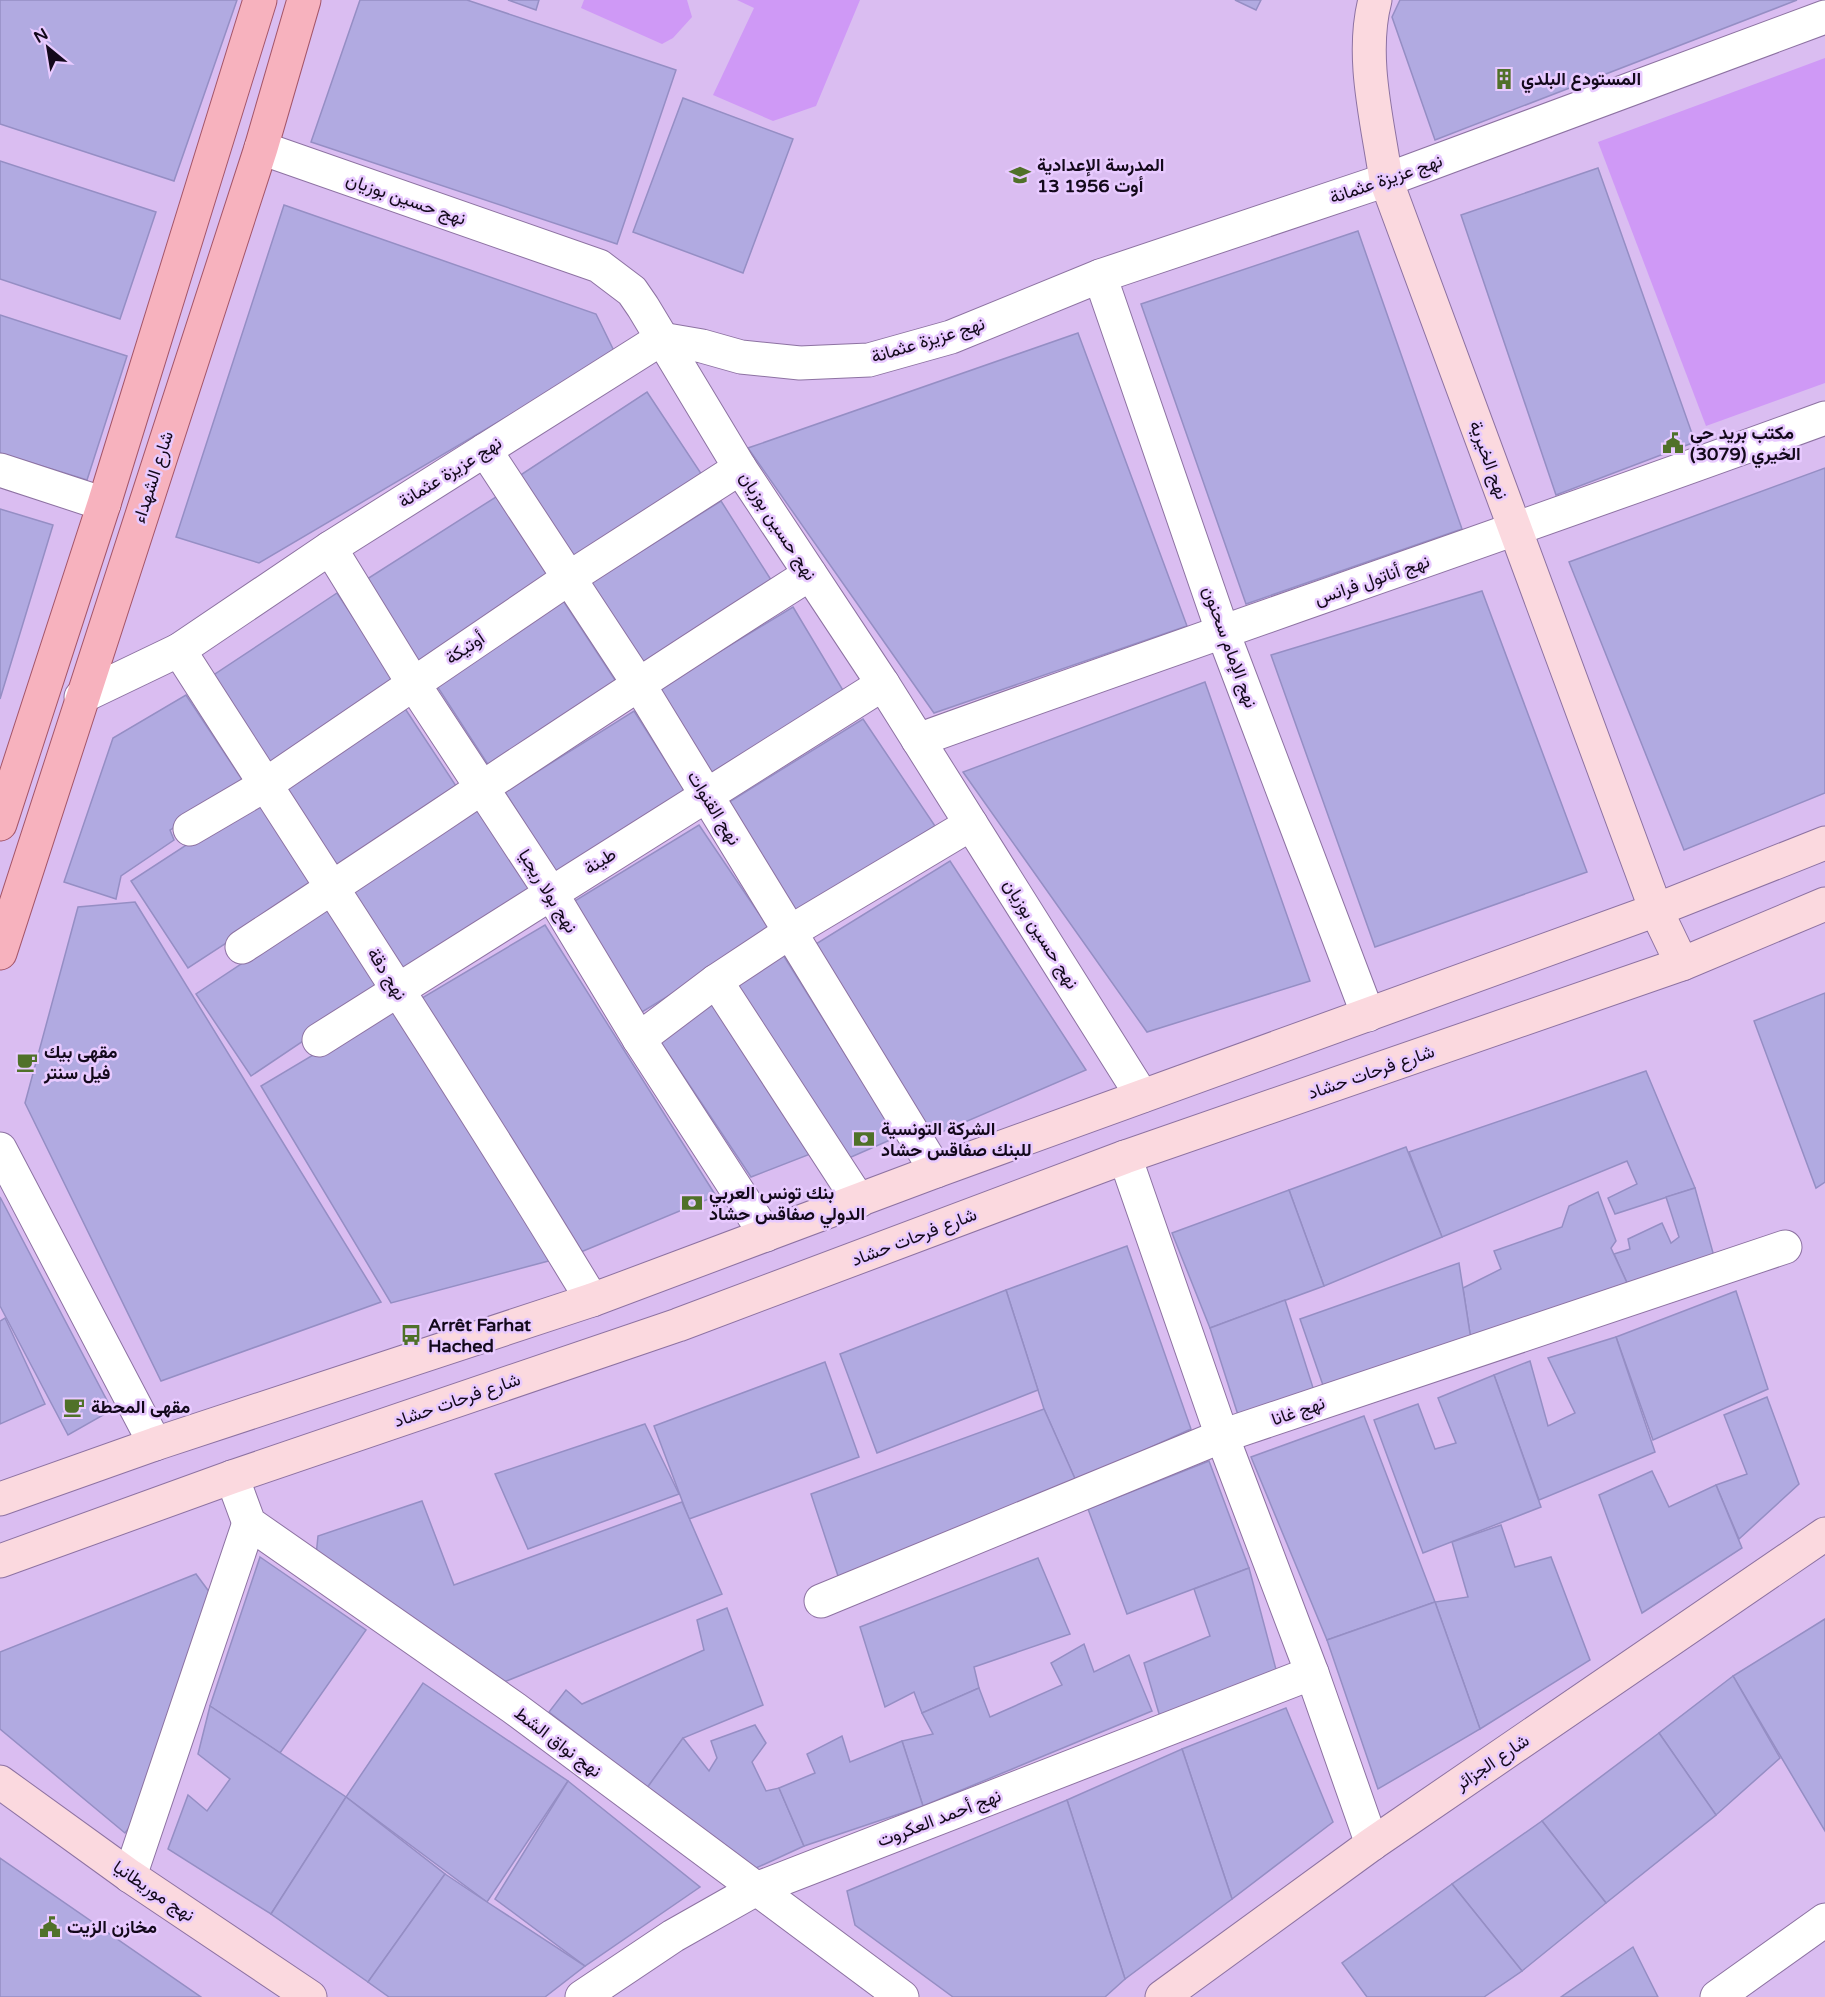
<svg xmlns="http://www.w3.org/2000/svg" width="1825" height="1997" font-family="'Varela Round',Vazirmatn,sans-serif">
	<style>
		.green { fill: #cf99f6 }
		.building { fill: #b1aae1; stroke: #958ec4; stroke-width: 1.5 }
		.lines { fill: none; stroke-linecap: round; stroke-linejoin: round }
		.street-casing { stroke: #8d72a2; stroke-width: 35 }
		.secondary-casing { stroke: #8d72a2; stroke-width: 35 }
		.primary-casing { stroke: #a45669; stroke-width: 35 }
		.street { stroke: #fff; stroke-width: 33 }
		.secondary { stroke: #fbd9df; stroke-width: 33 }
		.primary { stroke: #f7b2be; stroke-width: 33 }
		.labels { text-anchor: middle; stroke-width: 5; stroke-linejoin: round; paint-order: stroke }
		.poi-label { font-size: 18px; font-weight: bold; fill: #13091b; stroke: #e8caff; text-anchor: start }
		.street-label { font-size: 18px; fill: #13091b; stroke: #e8caff }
	</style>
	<rect width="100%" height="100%" fill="#dabdf1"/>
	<!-- green -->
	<g class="green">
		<path d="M 584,0 L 687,0 L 692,17 L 673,38 L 662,44 L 581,8 Z"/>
		<path d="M 737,0 L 860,0 L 816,106 L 773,121 L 713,95 L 754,8 Z"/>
		<path d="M 1825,58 L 1825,383 L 1706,426 L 1598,142 Z"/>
	</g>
	<!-- building -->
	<g class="building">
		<path d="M 0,0 L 237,0 L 174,181 L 0,124 Z"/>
		<path d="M 360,0 L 467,0 L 676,70 L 617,244 L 311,142 Z"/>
		<path d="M 508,0 L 539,0 L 536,10 Z"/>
		<path d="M 1235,0 L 1261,0 L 1256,10 Z"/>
		<path d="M 1400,0 L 1797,0 L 1435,140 L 1392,17 Z"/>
		<path d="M 683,98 L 793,139 L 743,273 L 633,232 Z"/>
		<path d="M 0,161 L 156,212 L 120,319 L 0,279 Z"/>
		<path d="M 1598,168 L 1695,442 L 1556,495 L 1461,215 Z"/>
		<path d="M 284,205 L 596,314 L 615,353 L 259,563 L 176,537 Z"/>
		<path d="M 1358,231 L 1462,529 L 1246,604 L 1141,304 Z"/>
		<path d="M 0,315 L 127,356 L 87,480 L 0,453 Z"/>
		<path d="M 1078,333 L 1187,626 L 934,713 L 748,448 Z"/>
		<path d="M 647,392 L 704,478 L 572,564 L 516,478 Z"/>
		<path d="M 1825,468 L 1825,793 L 1684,850 L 1569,562 Z"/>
		<path d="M 499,495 L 552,580 L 419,665 L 364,581 Z"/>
		<path d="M 721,501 L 773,583 L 639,669 L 586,586 Z"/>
		<path d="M 0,509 L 53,525 L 0,699 Z"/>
		<path d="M 1482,591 L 1587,872 L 1375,947 L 1271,655 Z"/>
		<path d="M 337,593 L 397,683 L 269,767 L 209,678 Z"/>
		<path d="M 562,599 L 617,683 L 489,766 L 435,683 Z"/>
		<path d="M 793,607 L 844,692 L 709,774 L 658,689 Z"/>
		<path d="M 1205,682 L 1310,981 L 1147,1032 L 963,772 Z"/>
		<path d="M 186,695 L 245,784 L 170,830 L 174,840 L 121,876 L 116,899 L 64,882 L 113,738 Z"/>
		<path d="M 402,704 L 458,789 L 337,869 L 281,784 Z"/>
		<path d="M 634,711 L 686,793 L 557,874 L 505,792 Z"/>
		<path d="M 863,719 L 935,826 L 795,913 L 726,804 Z"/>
		<path d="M 260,797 L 317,884 L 188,968 L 131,881 Z"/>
		<path d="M 480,807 L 533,890 L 401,973 L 349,889 Z"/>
		<path d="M 699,825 L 772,933 L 642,1012 L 573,902 Z"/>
		<path d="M 950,861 L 1086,1070 L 930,1137 L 811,947 Z"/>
		<path d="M 135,902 L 381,1302 L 161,1381 L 25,1103 L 78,907 Z"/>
		<path d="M 327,907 L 382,988 L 251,1076 L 196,994 Z"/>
		<path d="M 545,925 L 716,1196 L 576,1254 L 417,1001 Z"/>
		<path d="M 780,950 L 897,1137 L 842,1161 L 732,982 Z"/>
		<path d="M 1825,993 L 1825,1182 L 1816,1188 L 1754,1021 Z"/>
		<path d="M 402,1002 L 556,1259 L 391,1303 L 261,1086 Z"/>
		<path d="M 714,1002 L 813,1153 L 751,1177 L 658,1038 Z"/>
		<path d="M 1646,1071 L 1695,1188 L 1615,1214 L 1608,1198 L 1637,1184 L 1627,1161 L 1442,1237 L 1409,1152 Z"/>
		<path d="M 1406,1147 L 1442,1237 L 1324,1286 L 1289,1190 Z"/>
		<path d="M 1695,1188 L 1715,1260 L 1628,1285 L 1614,1254 L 1630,1249 L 1628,1239 L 1662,1223 L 1671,1243 L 1679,1237 L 1666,1197 Z"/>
		<path d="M 1289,1190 L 1324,1286 L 1210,1328 L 1172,1233 Z"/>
		<path d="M 1598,1192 L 1616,1241 L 1611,1248 L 1628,1285 L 1471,1340 L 1463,1288 L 1501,1269 L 1494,1251 L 1562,1227 L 1569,1206 Z"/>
		<path d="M 0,1197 L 112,1410 L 68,1435 L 0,1306 Z"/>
		<path d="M 1127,1246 L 1191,1429 L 1076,1481 L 1044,1409 L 1006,1290 Z"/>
		<path d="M 1459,1263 L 1471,1340 L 1325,1391 L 1300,1319 Z"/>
		<path d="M 1006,1290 L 1038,1390 L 877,1453 L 840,1354 Z"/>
		<path d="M 1736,1291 L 1768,1389 L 1653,1440 L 1616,1337 Z"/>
		<path d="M 1285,1300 L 1315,1394 L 1239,1418 L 1210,1328 Z"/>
		<path d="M 5,1318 L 45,1404 L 0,1424 L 0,1321 Z"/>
		<path d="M 1616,1337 L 1655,1452 L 1539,1500 L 1494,1375 L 1530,1361 L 1548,1426 L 1575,1413 L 1548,1358 Z"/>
		<path d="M 825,1362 L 859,1457 L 689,1519 L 654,1426 Z"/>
		<path d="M 1494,1375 L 1541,1507 L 1423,1553 L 1374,1420 L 1418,1404 L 1435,1449 L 1456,1443 L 1438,1398 Z"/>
		<path d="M 1767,1397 L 1799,1484 L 1739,1539 L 1716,1485 L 1747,1474 L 1724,1415 Z"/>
		<path d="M 1044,1409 L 1076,1481 L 839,1579 L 811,1494 Z"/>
		<path d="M 1364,1416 L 1435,1602 L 1327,1640 L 1251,1457 Z"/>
		<path d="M 645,1424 L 679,1494 L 528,1549 L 495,1474 Z"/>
		<path d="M 1209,1461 L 1249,1568 L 1127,1614 L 1088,1509 Z"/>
		<path d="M 1652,1471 L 1669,1507 L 1716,1485 L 1742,1548 L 1642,1613 L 1599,1495 Z"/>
		<path d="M 422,1501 L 454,1585 L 682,1502 L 722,1594 L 504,1682 L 316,1556 L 318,1536 Z"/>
		<path d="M 1501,1525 L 1515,1567 L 1551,1557 L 1590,1660 L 1480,1729 L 1435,1602 L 1468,1597 L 1452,1542 Z"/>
		<path d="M 260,1557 L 366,1630 L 280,1753 L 210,1706 Z"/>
		<path d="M 1038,1558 L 1070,1634 L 974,1667 L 979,1688 L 922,1713 L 914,1692 L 885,1707 L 860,1627 Z"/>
		<path d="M 1249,1568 L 1278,1677 L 1160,1717 L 1144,1663 L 1210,1636 L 1194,1589 Z"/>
		<path d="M 196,1574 L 210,1593 L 138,1816 L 125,1833 L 0,1729 L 0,1652 Z"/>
		<path d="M 1435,1602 L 1480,1729 L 1378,1789 L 1327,1640 Z"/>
		<path d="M 727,1608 L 763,1705 L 683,1738 L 647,1788 L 549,1712 L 566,1690 L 582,1704 L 704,1650 L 697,1620 Z"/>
		<path d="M 1825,1619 L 1825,1831 L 1733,1676 Z"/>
		<path d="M 1084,1644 L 1094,1672 L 1129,1655 L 1152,1711 L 923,1806 L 902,1741 L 933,1734 L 922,1713 L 979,1688 L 990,1717 L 1062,1685 L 1051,1663 Z"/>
		<path d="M 1733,1676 L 1780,1758 L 1716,1815 L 1659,1733 Z"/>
		<path d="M 423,1683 L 568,1781 L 487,1902 L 346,1797 Z"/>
		<path d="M 210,1706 L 346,1797 L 271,1914 L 168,1849 L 188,1795 L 207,1811 L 230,1779 L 198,1754 Z"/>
		<path d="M 1286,1708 L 1333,1822 L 1232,1899 L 1182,1749 Z"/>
		<path d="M 755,1725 L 766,1743 L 752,1762 L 766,1791 L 779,1788 L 804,1846 L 754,1869 L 647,1788 L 683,1738 L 709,1771 L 717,1758 L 711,1741 Z"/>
		<path d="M 1659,1733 L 1716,1815 L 1606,1903 L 1542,1821 Z"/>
		<path d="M 842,1736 L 850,1762 L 902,1741 L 923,1806 L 804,1846 L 779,1788 L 815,1773 L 807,1754 Z"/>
		<path d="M 1182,1749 L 1232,1899 L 1125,1979 L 1067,1800 Z"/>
		<path d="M 568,1781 L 700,1887 L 585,1966 L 495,1899 Z"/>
		<path d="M 346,1797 L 445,1874 L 368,1982 L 271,1914 Z"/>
		<path d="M 1067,1800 L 1125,1979 L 1105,1997 L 953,1997 L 855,1925 L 847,1891 Z"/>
		<path d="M 1542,1821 L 1606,1903 L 1522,1971 L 1452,1884 Z"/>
		<path d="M 0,1858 L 201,1997 L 0,1997 Z"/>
		<path d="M 445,1874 L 487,1902 L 585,1966 L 545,1997 L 389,1997 L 368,1982 Z"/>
		<path d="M 1452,1884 L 1522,1971 L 1484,1997 L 1367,1997 L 1342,1963 Z"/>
		<path d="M 1633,1947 L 1658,1997 L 1561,1997 Z"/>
	</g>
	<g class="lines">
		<defs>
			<g id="street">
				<path d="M 261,148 L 599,266 L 632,291 L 643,307 L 740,468 L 883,684 L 1142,1096"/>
				<path d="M 1100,276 L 1222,630 L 1368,1015"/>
				<path d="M 485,450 L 638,683 L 936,1171"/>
				<path d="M 0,470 L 104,504"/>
				<path d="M 330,548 L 413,683 L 551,893 L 639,1039 L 766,1235"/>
				<path d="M 179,650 C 317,866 459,1080 592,1300"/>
				<path d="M 81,697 L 179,650 L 330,548 L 661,339 L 702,346 L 741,357 L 800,363 L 869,360 L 951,337 L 1100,276 L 1386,180 L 1825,17"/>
				<path d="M 918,740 C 1220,631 1524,528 1825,418"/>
				<path d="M 190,829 L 265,785 L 569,578 L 740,468"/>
				<path d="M 242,947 C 431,823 618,695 810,574"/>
				<path d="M 716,981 L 859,1201"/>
				<path d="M 639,1039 L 716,981 L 790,932 L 971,824"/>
				<path d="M 319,1040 L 883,684"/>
				<path d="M 0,1149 L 155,1444"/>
				<path d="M 1125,1157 L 1222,1436 L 1312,1673 L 1372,1844"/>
				<path d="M 232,1477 L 249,1523 L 514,1708 L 902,1997"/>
				<path d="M 821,1601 L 1222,1436 L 1785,1247"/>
				<path d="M 130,1876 L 249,1523"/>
				<path d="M 582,1997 L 673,1936 L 756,1889 L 1312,1673"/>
				<path d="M 1717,1997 L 1825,1920"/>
			</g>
			<g id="secondary">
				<path d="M 1375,0 C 1360,57 1378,123 1386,180 L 1656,910 L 1682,964"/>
				<path d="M 0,1499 L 155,1444 L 592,1300 L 936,1171 L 1656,910 L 1825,843"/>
				<path d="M 0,1561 L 232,1477 L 678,1325 L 1125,1157 L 1682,964 L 1825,904"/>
				<path d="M 0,1782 L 130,1876 L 310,1997"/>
				<path d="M 1162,1997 L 1372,1844 L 1825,1534"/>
			</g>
			<g id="primary">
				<path d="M 0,824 L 104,504 L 260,0"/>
				<path d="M 0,953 L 261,148 L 304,0"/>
			</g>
		</defs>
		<!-- street casing -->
		<use href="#street" class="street-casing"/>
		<!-- secondary casing -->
		<use href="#secondary" class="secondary-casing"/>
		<!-- primary casing -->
		<use href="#primary" class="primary-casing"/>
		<!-- street -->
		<use href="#street" class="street"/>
		<!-- secondary -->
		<use href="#secondary" class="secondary"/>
		<!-- primary -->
		<use href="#primary" class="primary"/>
	</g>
	<!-- icons -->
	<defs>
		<symbol id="building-bare" viewBox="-9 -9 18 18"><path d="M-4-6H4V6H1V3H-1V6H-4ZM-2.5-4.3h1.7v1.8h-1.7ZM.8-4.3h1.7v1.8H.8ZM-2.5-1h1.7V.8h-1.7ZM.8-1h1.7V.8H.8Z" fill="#507129" stroke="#e8caff" stroke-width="2.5" paint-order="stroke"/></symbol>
		<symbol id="school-bare" viewBox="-9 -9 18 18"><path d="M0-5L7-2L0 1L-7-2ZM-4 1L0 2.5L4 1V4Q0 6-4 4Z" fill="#507129" stroke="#e8caff" stroke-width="2.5" paint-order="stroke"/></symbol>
		<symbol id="civic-bare" viewBox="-9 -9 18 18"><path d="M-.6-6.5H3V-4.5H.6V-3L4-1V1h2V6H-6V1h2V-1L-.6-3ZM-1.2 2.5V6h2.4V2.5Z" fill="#507129" stroke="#e8caff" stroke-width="2.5" paint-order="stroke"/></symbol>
		<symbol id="cafe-bare" viewBox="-9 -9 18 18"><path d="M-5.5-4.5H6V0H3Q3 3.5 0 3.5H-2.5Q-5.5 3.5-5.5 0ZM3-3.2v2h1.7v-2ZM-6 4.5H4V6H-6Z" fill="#507129" stroke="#e8caff" stroke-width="2.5" paint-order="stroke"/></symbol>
		<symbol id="bank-bare" viewBox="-9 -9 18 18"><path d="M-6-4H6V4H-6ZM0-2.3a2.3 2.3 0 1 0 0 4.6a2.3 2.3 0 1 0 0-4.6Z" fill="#507129" stroke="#e8caff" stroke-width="2.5" paint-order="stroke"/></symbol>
		<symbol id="bus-bare" viewBox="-9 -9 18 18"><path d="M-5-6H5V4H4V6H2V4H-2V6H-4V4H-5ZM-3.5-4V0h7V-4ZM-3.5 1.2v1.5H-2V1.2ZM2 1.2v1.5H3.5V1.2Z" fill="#507129" stroke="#e8caff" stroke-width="2.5" paint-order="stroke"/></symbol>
	</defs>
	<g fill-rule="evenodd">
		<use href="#building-bare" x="1489" y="64" width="30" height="30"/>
		<use href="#school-bare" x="1005" y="160" width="30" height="30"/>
		<use href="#civic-bare" x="1658" y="428" width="30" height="30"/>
		<use href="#cafe-bare" x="12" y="1047" width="30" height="30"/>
		<use href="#bank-bare" x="849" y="1124" width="30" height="30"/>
		<use href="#bank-bare" x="677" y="1188" width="30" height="30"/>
		<use href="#bus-bare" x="396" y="1320" width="30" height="30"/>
		<use href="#cafe-bare" x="59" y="1392" width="30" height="30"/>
		<use href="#civic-bare" x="35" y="1912" width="30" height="30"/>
	</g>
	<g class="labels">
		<!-- poi labels -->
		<g class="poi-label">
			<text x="1521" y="85">المستودع البلدي</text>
			<text x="1037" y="171">المدرسة الإعدادية<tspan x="1037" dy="21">13 أوت 1956</tspan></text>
			<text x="1690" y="439">مكتب بريد حي<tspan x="1690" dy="21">الخيري (3079)</tspan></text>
			<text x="44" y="1058">مقهى بيك<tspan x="44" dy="21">فيل سنتر</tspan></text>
			<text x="881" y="1135">الشركة التونسية<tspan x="881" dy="21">للبنك صفاقس حشاد</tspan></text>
			<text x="709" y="1199">بنك تونس العربي<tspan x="709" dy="21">الدولي صفاقس حشاد</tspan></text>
			<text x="428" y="1331">Arrêt Farhat<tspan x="428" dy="21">Hached</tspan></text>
			<text x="91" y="1413">مقهى المحطة</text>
			<text x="67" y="1933">مخازن الزيت</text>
		</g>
		<!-- street labels -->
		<g class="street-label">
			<text transform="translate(1386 179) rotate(-19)" y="6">نهج عزيزة عثمانة</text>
			<text transform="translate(406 199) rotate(19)" y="6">نهج حسين بوزيان</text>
			<text transform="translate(928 340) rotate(-17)" y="6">نهج عزيزة عثمانة</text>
			<text transform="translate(1489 460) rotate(70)" y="6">نهج الخيرية</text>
			<text transform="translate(450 472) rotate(-32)" y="6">نهج عزيزة عثمانة</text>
			<text transform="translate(153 477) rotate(-72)" y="6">شارع الشهداء</text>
			<text transform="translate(778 526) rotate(57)" y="6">نهج حسين بوزيان</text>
			<text transform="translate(1372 580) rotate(-19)" y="6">نهج أناتول فرانس</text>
			<text transform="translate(1230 647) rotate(70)" y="6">نهج الإمام سحنون</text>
			<text transform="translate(465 648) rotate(-34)" y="6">أوتيكة</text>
			<text transform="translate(714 808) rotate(58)" y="6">نهج القنوات</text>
			<text transform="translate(600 861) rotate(-32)" y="6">طينة</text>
			<text transform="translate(548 891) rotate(58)" y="6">نهج بولا ريجيا</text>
			<text transform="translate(1041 934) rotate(58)" y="6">نهج حسين بوزيان</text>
			<text transform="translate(387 974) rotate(58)" y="6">نهج دقة</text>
			<text transform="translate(1371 1072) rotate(-19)" y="6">شارع فرحات حشاد</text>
			<text transform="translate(914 1237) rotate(-21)" y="6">شارع فرحات حشاد</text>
			<text transform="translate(457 1400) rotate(-19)" y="6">شارع فرحات حشاد</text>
			<text transform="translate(1298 1411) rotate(-19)" y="6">نهج غانا</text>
			<text transform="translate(558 1742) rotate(37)" y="6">نهج نواق الشط</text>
			<text transform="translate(1492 1762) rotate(-34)" y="6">شارع الجزائر</text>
			<text transform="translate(939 1818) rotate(-21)" y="6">نهج أحمد العكروت</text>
			<text transform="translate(154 1891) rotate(34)" y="6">نهج موريطانيا</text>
		</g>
	</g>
	<!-- north arrow -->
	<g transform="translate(48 48) rotate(330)" stroke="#e8caff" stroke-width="4.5" paint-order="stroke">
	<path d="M0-4.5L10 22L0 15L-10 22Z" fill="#13091b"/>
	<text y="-9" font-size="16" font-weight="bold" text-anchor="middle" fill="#13091b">N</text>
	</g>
</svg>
